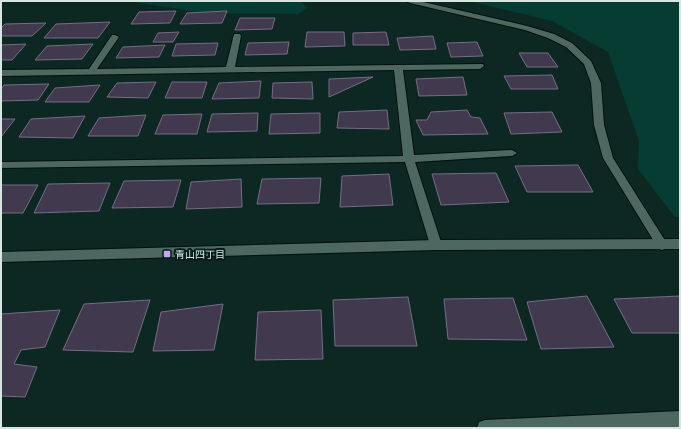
<svg xmlns="http://www.w3.org/2000/svg" width="681" height="429" font-family="Commissioner,'Noto Sans JP',sans-serif">
	<style>
		.green { fill: #063c32 }
		.building { fill: #413a4e; stroke: #756d84 }
		.lines { fill: none; stroke-linecap: round; stroke-linejoin: round }
		.minor-casing { stroke: #00100b; stroke-width: 2 }
		.tertiary-casing { stroke: #00100b; stroke-width: 2 }
		.minor { fill: #4c6860; fill-rule: evenodd }
		.tertiary { fill: #4c6860; fill-rule: evenodd }
		.poi-dot { fill: #c2a7f2; stroke: #031e19; stroke-width: 1.5 }
		.labels { text-anchor: middle; stroke-width: 4; stroke-linejoin: round; paint-order: stroke }
		.poi-label { font-size: 10px; fill: #d6e6e1; stroke: #031e19; text-anchor: start }
	</style>
	<rect width="100%" height="100%" fill="#0d2822"/>
	<!-- green -->
	<g class="green">
		<path d="M 126,1 L 300,1 L 308,8 L 298,14 L 205,13 Z"/>
		<path d="M 469,1 L 680,1 L 680,217 L 675,217 L 638,169 L 639,141 L 608,52 L 552,21 Z"/>
	</g>
	<!-- building -->
	<g class="building">
		<path d="M 176,11 L 170,23 L 131,24 L 139,12 Z"/>
		<path d="M 227,11 L 222,23 L 180,24 L 187,13 Z"/>
		<path d="M 240,18 L 275,18 L 272,29 L 235,30 Z"/>
		<path d="M 110,22 L 98,38 L 44,38 L 56,24 Z"/>
		<path d="M 46,23 L 32,36 L 1,36 L 1,28 L 5,24 Z"/>
		<path d="M 179,32 L 173,42 L 153,42 L 158,33 Z"/>
		<path d="M 307,32 L 344,32 L 345,46 L 305,47 Z"/>
		<path d="M 386,32 L 389,45 L 353,45 L 353,33 Z"/>
		<path d="M 433,36 L 436,49 L 400,50 L 397,38 Z"/>
		<path d="M 289,42 L 287,54 L 245,55 L 248,43 Z"/>
		<path d="M 477,42 L 483,56 L 451,57 L 447,43 Z"/>
		<path d="M 218,43 L 215,55 L 172,56 L 176,44 Z"/>
		<path d="M 26,44 L 12,60 L 1,60 L 1,45 Z"/>
		<path d="M 93,44 L 82,59 L 35,60 L 47,46 Z"/>
		<path d="M 165,45 L 159,57 L 116,58 L 123,47 Z"/>
		<path d="M 519,53 L 548,53 L 558,67 L 527,67 Z"/>
		<path d="M 552,75 L 558,89 L 511,89 L 504,76 Z"/>
		<path d="M 373,77 L 329,97 L 329,79 Z"/>
		<path d="M 463,77 L 467,95 L 419,96 L 416,79 Z"/>
		<path d="M 261,81 L 259,98 L 212,99 L 219,83 Z"/>
		<path d="M 156,82 L 148,98 L 107,97 L 117,83 Z"/>
		<path d="M 172,82 L 207,82 L 202,98 L 165,98 Z"/>
		<path d="M 312,82 L 313,99 L 272,98 L 273,83 Z"/>
		<path d="M 49,84 L 38,100 L 1,101 L 1,89 L 4,85 Z"/>
		<path d="M 100,85 L 89,102 L 45,102 L 55,88 Z"/>
		<path d="M 387,110 L 389,129 L 337,128 L 339,112 Z"/>
		<path d="M 467,110 L 471,117 L 480,118 L 488,134 L 423,135 L 416,120 L 427,120 L 431,112 Z"/>
		<path d="M 552,112 L 562,132 L 511,134 L 504,113 Z"/>
		<path d="M 258,113 L 257,131 L 207,132 L 212,114 Z"/>
		<path d="M 320,113 L 320,133 L 269,134 L 271,114 Z"/>
		<path d="M 202,114 L 197,134 L 155,134 L 163,115 Z"/>
		<path d="M 146,115 L 138,136 L 88,136 L 99,118 Z"/>
		<path d="M 85,116 L 73,138 L 19,137 L 31,119 Z"/>
		<path d="M 1,119 L 15,119 L 1,137 Z"/>
		<path d="M 578,165 L 593,192 L 527,192 L 515,166 Z"/>
		<path d="M 496,173 L 509,202 L 441,205 L 432,174 Z"/>
		<path d="M 389,174 L 393,205 L 340,207 L 342,176 Z"/>
		<path d="M 321,178 L 319,203 L 257,204 L 262,179 Z"/>
		<path d="M 241,179 L 242,207 L 186,209 L 191,182 Z"/>
		<path d="M 181,180 L 173,207 L 112,208 L 124,181 Z"/>
		<path d="M 110,183 L 99,211 L 34,213 L 48,184 Z"/>
		<path d="M 1,185 L 38,185 L 23,213 L 1,213 Z"/>
		<path d="M 587,296 L 614,347 L 541,349 L 527,302 Z"/>
		<path d="M 680,296 L 680,333 L 632,333 L 614,299 Z"/>
		<path d="M 408,297 L 417,346 L 335,346 L 333,300 Z"/>
		<path d="M 513,298 L 527,340 L 448,339 L 444,299 Z"/>
		<path d="M 150,300 L 133,352 L 63,350 L 84,304 Z"/>
		<path d="M 223,304 L 214,350 L 153,351 L 161,312 Z"/>
		<path d="M 60,310 L 45,347 L 21,350 L 14,364 L 37,367 L 25,397 L 1,396 L 1,314 Z"/>
		<path d="M 321,310 L 323,359 L 255,360 L 258,312 Z"/>
	</g>
	<g class="lines">
		<defs>
			<g id="minor">
				<path d="M 406,1 L 419,1 L 527,26 L 554,34 L 572,43 L 591,61 L 601,83 L 604,125 L 613,158 L 666,242 L 668,245 L 666,248 L 662,250 L 658,248 L 603,158 L 594,125 L 591,83 L 584,64 L 566,47 L 548,38 L 525,30 L 410,3 Z"/>
				<path d="M 234,34 L 240,34 L 241,36 L 235,67 L 483,64 L 484,66 L 480,69 L 403,70 L 414,155 L 512,150 L 517,153 L 512,156 L 415,162 L 442,245 L 440,248 L 436,250 L 432,248 L 430,245 L 405,162 L 1,168 L 1,162 L 403,156 L 394,70 L 1,76 L 1,70 L 89,69 L 112,35 L 115,35 L 119,37 L 97,69 L 226,67 Z"/>
				<path d="M 680,411 L 680,427 L 477,428 L 479,422 L 485,420 Z"/>
			</g>
			<path id="tertiary" d="M 680,239 L 680,249 L 436,250 L 1,262 L 1,252 L 436,240 Z"/>
		</defs>
		<!-- minor casing -->
		<use href="#minor" class="minor-casing"/>
		<!-- tertiary casing -->
		<use href="#tertiary" class="tertiary-casing"/>
		<!-- minor -->
		<use href="#minor" class="minor"/>
		<!-- tertiary -->
		<use href="#tertiary" class="tertiary"/>
	</g>
	<!-- markers -->
	<rect class="poi-dot" x="163" y="250" width="8" height="8" rx="2"/>
	<g class="labels">
		<!-- poi labels -->
		<g class="poi-label">
			<text x="175" y="258">青山四丁目</text>
		</g>
	</g>
	<!-- border -->
	<rect width="681" height="429" fill="none" stroke="#d6e6e1" stroke-width="4"/>
</svg>
